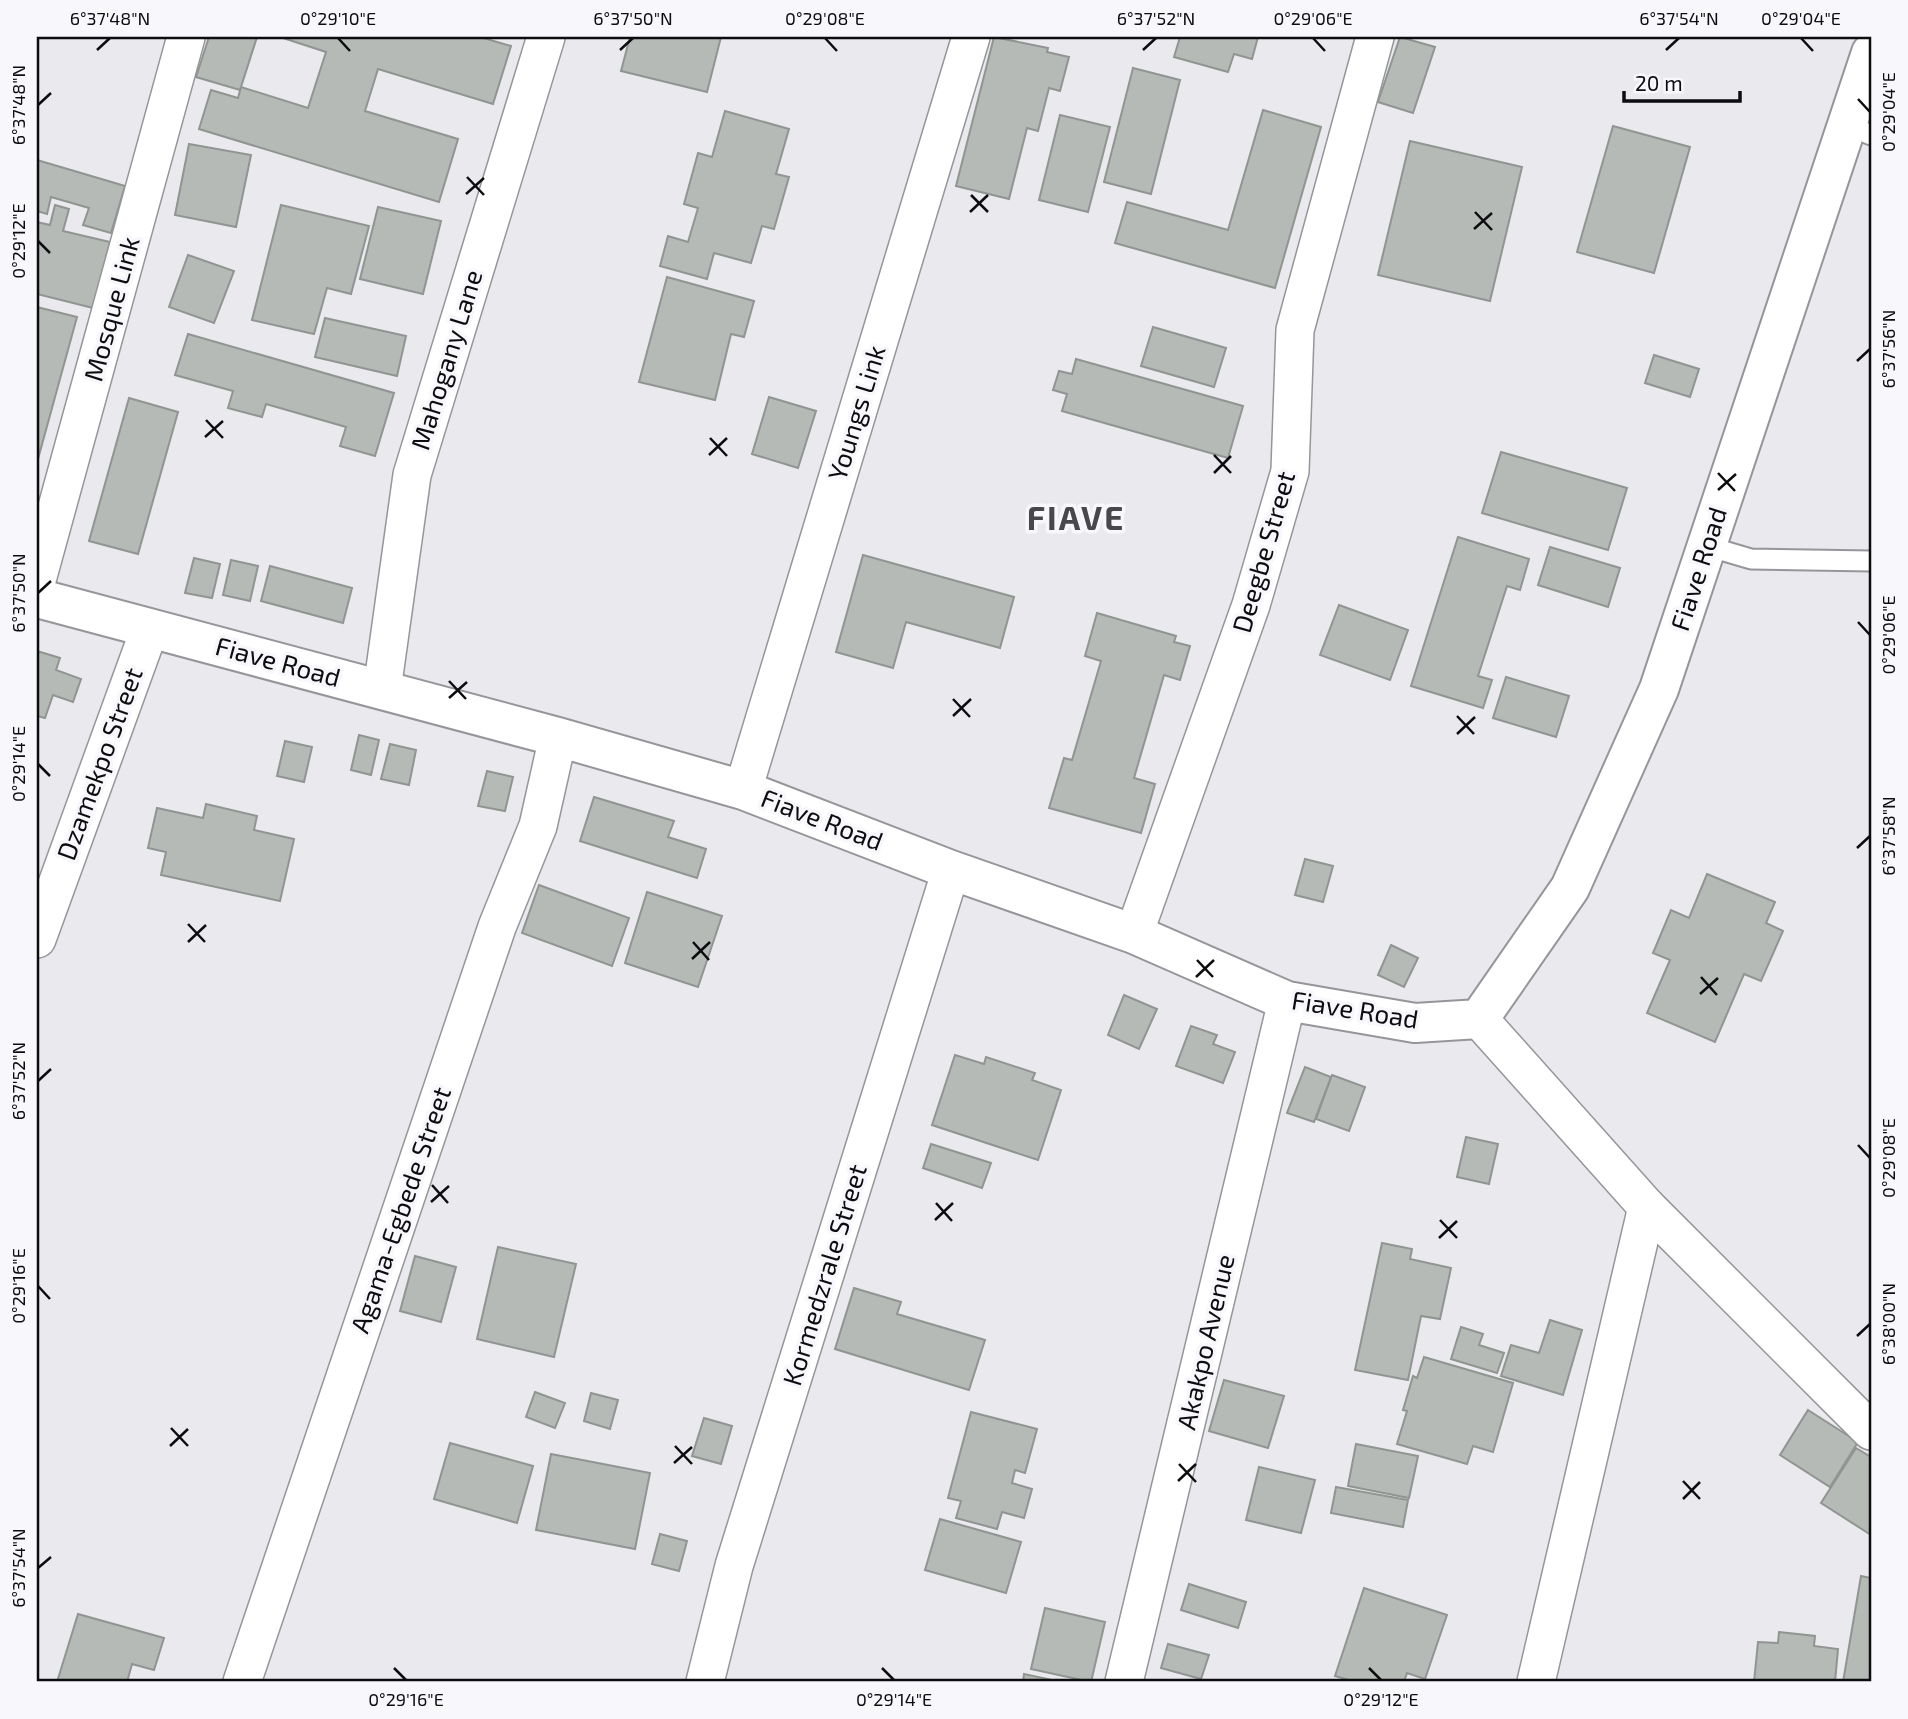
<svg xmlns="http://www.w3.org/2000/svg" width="1908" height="1719" font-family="'Exo 2',sans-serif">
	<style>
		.building { fill: #b5bab7; stroke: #909592; stroke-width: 2 }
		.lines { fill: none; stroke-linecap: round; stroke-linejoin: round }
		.service-casing { stroke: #969599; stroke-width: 23 }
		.minor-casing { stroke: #969599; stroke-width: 40 }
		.tertiary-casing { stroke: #969599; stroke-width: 42 }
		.service { stroke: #fff; stroke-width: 19 }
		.minor { stroke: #fff; stroke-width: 37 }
		.tertiary { stroke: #fff; stroke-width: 38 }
		.ticks { fill: none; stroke: #0d0c0e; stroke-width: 2.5 }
		.labels { text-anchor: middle; stroke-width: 7; stroke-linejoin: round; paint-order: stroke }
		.street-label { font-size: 26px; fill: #0d0c0e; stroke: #f8f7fb }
		.district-label { font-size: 33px; font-weight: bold; letter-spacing: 2px; fill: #48474b; stroke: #f8f7fb }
		.neatline { fill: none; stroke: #0d0c0e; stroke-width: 2.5 }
		.ticks-label { font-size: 18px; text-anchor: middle; fill: #0d0c0e }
	</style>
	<rect width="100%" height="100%" fill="#eae9ee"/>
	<!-- building -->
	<g class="building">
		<path d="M 209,37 L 257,37 L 240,90 L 196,77 Z"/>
		<path d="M 480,37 L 511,46 L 493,104 L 378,69 L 365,111 L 458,139 L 439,202 L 199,129 L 211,90 L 238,98 L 241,87 L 308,108 L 326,52 L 280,37 Z"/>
		<path d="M 630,37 L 721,37 L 707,92 L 621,71 Z"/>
		<path d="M 994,37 L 1048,48 L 1047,52 L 1069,57 L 1060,91 L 1049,88 L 1038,131 L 1027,128 L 1009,199 L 956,186 Z"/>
		<path d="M 1180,37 L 1258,37 L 1252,59 L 1234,54 L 1228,72 L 1174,57 Z"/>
		<path d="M 1400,37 L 1435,47 L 1413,113 L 1378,102 Z"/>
		<path d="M 1133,68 L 1180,80 L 1151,194 L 1104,182 Z"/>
		<path d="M 1263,110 L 1321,127 L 1275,288 L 1115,243 L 1127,202 L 1228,230 Z"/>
		<path d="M 725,111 L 789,129 L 776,174 L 789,177 L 774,229 L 762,226 L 751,263 L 714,253 L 707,279 L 660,266 L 668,236 L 688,242 L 698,208 L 684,204 L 698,153 L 712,157 Z"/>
		<path d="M 1060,115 L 1110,127 L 1088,212 L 1039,200 Z"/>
		<path d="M 1613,126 L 1690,147 L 1654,273 L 1577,252 Z"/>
		<path d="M 1410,141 L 1522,167 L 1490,301 L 1378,275 Z"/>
		<path d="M 189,144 L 251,155 L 236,227 L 175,215 Z"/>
		<path d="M 37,160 L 125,186 L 111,233 L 83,225 L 89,208 L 51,197 L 47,214 L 37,211 Z"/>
		<path d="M 55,205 L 69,209 L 63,231 L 110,242 L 93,308 L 37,294 L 37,222 L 50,225 Z"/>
		<path d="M 281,205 L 369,226 L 351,294 L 327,288 L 314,334 L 252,320 Z"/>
		<path d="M 378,207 L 441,221 L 423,294 L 360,279 Z"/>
		<path d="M 188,255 L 234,271 L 214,323 L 169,307 Z"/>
		<path d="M 667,277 L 754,301 L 744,337 L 731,334 L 715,400 L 639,382 Z"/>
		<path d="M 37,307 L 77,317 L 38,459 L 37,459 Z"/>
		<path d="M 325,318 L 406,336 L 397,376 L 315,357 Z"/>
		<path d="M 1153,327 L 1226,348 L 1214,387 L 1141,366 Z"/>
		<path d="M 188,334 L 394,393 L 375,456 L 340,446 L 346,427 L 266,404 L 262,417 L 228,408 L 233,391 L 175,375 Z"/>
		<path d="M 1654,355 L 1699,369 L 1690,397 L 1645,383 Z"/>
		<path d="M 1076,359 L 1243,406 L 1228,458 L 1062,411 L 1067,394 L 1053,390 L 1059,371 L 1072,374 Z"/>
		<path d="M 769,397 L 816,411 L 798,468 L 752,454 Z"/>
		<path d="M 129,398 L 178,412 L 138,554 L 89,541 Z"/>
		<path d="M 1501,452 L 1627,488 L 1608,550 L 1482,513 Z"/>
		<path d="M 1458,537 L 1529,559 L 1520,590 L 1507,586 L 1478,676 L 1492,680 L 1483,708 L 1411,686 Z"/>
		<path d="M 1550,547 L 1620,568 L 1608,607 L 1538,585 Z"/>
		<path d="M 863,555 L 1014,597 L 1000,648 L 906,622 L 893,668 L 836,652 Z"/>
		<path d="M 194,558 L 220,564 L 212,598 L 185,593 Z"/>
		<path d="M 231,560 L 258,566 L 250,601 L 223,595 Z"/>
		<path d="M 270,566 L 352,588 L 343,623 L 261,601 Z"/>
		<path d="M 1339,605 L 1408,630 L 1390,680 L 1320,655 Z"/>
		<path d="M 1097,613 L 1176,636 L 1174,642 L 1190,646 L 1180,680 L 1164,675 L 1134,778 L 1155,784 L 1141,833 L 1049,808 L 1064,758 L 1072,760 L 1101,661 L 1085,656 Z"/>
		<path d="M 37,651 L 60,658 L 56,670 L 81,679 L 73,702 L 53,695 L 45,718 L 37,716 Z"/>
		<path d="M 1506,677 L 1569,696 L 1556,737 L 1493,718 Z"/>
		<path d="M 359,735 L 379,740 L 371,775 L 351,770 Z"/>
		<path d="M 285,741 L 312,747 L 304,782 L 277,776 Z"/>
		<path d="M 390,744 L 416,750 L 409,785 L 381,779 Z"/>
		<path d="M 487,771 L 513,777 L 505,811 L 478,806 Z"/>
		<path d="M 594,797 L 674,821 L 668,837 L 706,849 L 697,878 L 580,841 Z"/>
		<path d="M 206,804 L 257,816 L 254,830 L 294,839 L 280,901 L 161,875 L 166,852 L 148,848 L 157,808 L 203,818 Z"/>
		<path d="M 1305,859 L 1333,866 L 1323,902 L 1295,895 Z"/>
		<path d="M 1707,874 L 1775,902 L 1766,923 L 1783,931 L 1761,981 L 1744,974 L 1715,1042 L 1647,1013 L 1670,960 L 1653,953 L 1671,910 L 1689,918 Z"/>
		<path d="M 539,885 L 629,918 L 612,966 L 522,933 Z"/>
		<path d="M 647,892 L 722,916 L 698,987 L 625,963 Z"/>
		<path d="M 1391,945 L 1418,958 L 1404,987 L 1378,975 Z"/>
		<path d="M 1124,995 L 1157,1009 L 1139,1049 L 1108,1035 Z"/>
		<path d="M 1191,1026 L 1217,1035 L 1213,1044 L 1235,1052 L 1223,1083 L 1176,1066 Z"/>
		<path d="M 955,1055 L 984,1064 L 986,1057 L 1035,1073 L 1032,1080 L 1061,1090 L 1038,1160 L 932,1125 Z"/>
		<path d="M 1305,1067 L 1331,1077 L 1314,1122 L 1287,1113 Z"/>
		<path d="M 1332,1075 L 1365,1087 L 1349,1131 L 1316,1119 Z"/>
		<path d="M 1466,1137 L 1498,1144 L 1489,1184 L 1457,1177 Z"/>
		<path d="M 931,1144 L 991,1163 L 982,1188 L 923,1168 Z"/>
		<path d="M 1382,1243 L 1412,1249 L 1410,1259 L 1451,1268 L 1440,1319 L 1421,1316 L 1408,1380 L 1355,1370 Z"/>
		<path d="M 498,1247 L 576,1264 L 554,1357 L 477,1339 Z"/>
		<path d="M 415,1256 L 456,1267 L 441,1322 L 400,1311 Z"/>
		<path d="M 854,1288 L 901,1302 L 897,1314 L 985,1340 L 969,1390 L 835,1349 Z"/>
		<path d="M 1550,1320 L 1582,1330 L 1563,1395 L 1501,1376 L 1511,1345 L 1539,1353 Z"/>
		<path d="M 1461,1327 L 1483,1334 L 1479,1345 L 1504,1353 L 1497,1373 L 1451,1359 Z"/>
		<path d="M 1424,1357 L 1513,1383 L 1493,1452 L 1473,1446 L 1467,1464 L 1397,1444 L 1407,1411 L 1403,1410 L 1413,1376 L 1417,1378 Z"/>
		<path d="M 1224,1380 L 1284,1396 L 1268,1448 L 1209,1431 Z"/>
		<path d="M 535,1392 L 565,1403 L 555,1428 L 526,1417 Z"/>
		<path d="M 591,1393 L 618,1400 L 610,1429 L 584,1421 Z"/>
		<path d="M 1808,1410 L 1858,1442 L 1830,1487 L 1780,1455 Z"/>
		<path d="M 971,1412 L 1037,1429 L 1025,1473 L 1015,1470 L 1012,1483 L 1032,1489 L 1024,1518 L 1002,1512 L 997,1529 L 956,1518 L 961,1501 L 948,1498 Z"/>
		<path d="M 704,1418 L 732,1426 L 721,1464 L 692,1456 Z"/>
		<path d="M 450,1443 L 533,1466 L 517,1523 L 434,1499 Z"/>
		<path d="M 1356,1444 L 1418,1456 L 1409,1498 L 1348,1486 Z"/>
		<path d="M 1856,1448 L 1871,1457 L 1871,1535 L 1821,1503 Z"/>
		<path d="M 551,1454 L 650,1473 L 635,1549 L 536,1530 Z"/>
		<path d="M 1259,1467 L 1315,1480 L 1301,1533 L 1246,1520 Z"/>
		<path d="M 1336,1487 L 1408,1500 L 1403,1527 L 1331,1513 Z"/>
		<path d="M 940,1519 L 1021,1542 L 1006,1593 L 925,1570 Z"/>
		<path d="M 660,1534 L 687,1541 L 679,1571 L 652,1564 Z"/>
		<path d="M 1861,1576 L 1871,1578 L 1871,1682 L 1843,1682 Z"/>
		<path d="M 1189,1584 L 1246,1602 L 1238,1628 L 1181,1610 Z"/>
		<path d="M 1364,1588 L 1447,1615 L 1425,1679 L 1407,1673 L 1404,1682 L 1356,1682 L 1335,1676 Z"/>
		<path d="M 1045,1608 L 1105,1622 L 1091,1682 L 1031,1669 Z"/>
		<path d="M 78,1614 L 164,1638 L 154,1670 L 132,1664 L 127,1682 L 57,1682 Z"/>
		<path d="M 1779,1632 L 1815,1636 L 1814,1646 L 1838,1649 L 1835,1682 L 1754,1682 L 1758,1642 L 1778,1643 Z"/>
		<path d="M 1168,1644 L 1209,1655 L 1201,1679 L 1161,1668 Z"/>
		<path d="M 1024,1674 L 1057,1681 L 1057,1682 L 1023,1682 Z"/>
	</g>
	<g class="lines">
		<defs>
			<g id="service">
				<path d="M 1847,125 L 1871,135"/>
				<path d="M 1707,546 L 1751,559 L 1871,561"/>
			</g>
			<g id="minor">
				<path d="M 37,580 L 186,37"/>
				<path d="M 382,690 L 412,475 L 546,37"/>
				<path d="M 743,790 L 971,37"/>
				<path d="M 1134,934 L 1251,605 L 1290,471 L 1295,330 L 1375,37"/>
				<path d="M 37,939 L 150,628"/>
				<path d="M 1479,1019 L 1647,1207 L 1871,1431"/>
				<path d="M 242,1682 L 497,927 L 538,826 L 558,737"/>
				<path d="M 705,1682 L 734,1566 L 951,870"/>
				<path d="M 1124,1682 L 1287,1001"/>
				<path d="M 1536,1682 L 1647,1207"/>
			</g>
			<path id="tertiary" d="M 37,598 L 558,737 L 743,790 L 951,870 L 1134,934 L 1287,1001 L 1415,1023 L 1479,1019 L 1570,888 L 1659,689 L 1871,53"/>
		</defs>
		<!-- service casing -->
		<use href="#service" class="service-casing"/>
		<!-- minor casing -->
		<use href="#minor" class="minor-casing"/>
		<!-- tertiary casing -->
		<use href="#tertiary" class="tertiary-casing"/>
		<!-- service -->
		<use href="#service" class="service"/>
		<!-- minor -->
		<use href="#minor" class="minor"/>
		<!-- tertiary -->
		<use href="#tertiary" class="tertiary"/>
	</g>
	<!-- ticks -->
	<path class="ticks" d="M 338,38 L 350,51M 825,38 L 837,51M 1313,38 L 1325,51M 1801,38 L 1813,51M 97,50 L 110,38M 620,50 L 633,38M 1143,50 L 1156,38M 1666,50 L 1679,38M 1858,99 L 1870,112M 38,105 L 51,93M 467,177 L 484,195M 466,194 L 484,178M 971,195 L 988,212M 970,212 L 988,195M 1475,212 L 1492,230M 1474,229 L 1492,213M 38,241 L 50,253M 1857,361 L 1870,349M 206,420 L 223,438M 205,437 L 223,421M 710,438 L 727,456M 709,455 L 727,438M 1214,455 L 1231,473M 1214,473 L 1231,456M 1718,473 L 1735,491M 1718,490 L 1736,474M 38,593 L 51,581M 1858,622 L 1870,635M 449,681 L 466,699M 449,698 L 467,682M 953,699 L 970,717M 953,716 L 971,699M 1457,716 L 1474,734M 1457,734 L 1475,717M 38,764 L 50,776M 1857,848 L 1870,836M 188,924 L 205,942M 188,942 L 206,925M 693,942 L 709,960M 692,959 L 710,942M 1197,960 L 1213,977M 1196,977 L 1214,960M 1701,977 L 1717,995M 1700,994 L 1718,978M 38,1081 L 51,1069M 1858,1145 L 1870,1158M 432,1185 L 448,1203M 431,1202 L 449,1186M 936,1203 L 952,1221M 935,1220 L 953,1203M 1440,1220 L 1457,1238M 1439,1238 L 1457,1221M 38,1286 L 50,1299M 1857,1336 L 1870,1324M 171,1428 L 188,1446M 170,1446 L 188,1429M 675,1446 L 692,1464M 674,1463 L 692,1447M 1179,1464 L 1196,1482M 1178,1481 L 1196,1464M 1683,1481 L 1700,1499M 1683,1499 L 1700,1482M 38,1568 L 51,1557M 394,1668 L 406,1680M 882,1668 L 894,1680M 1369,1668 L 1381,1680"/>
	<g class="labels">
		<!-- street labels -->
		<g class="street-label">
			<text transform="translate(112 309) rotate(-75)" y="9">Mosque Link</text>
			<text transform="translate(447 360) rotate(-73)" y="9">Mahogany Lane</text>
			<text transform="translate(857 413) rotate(-73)" y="9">Youngs Link</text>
			<text transform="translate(1264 552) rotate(-74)" y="9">Deegbe Street</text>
			<text transform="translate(1699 569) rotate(-72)" y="9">Fiave Road</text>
			<text transform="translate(278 662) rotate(15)" y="9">Fiave Road</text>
			<text transform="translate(100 764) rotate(-70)" y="9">Dzamekpo Street</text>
			<text transform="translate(822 820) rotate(21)" y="9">Fiave Road</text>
			<text transform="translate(1355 1010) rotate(9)" y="9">Fiave Road</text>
			<text transform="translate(401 1210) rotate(-71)" y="9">Agama-Egbede Street</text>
			<text transform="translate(825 1275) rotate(-73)" y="9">Kormedzrale Street</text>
			<text transform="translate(1206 1342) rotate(-77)" y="9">Akakpo Avenue</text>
		</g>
		<!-- district labels -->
		<g class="district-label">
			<text x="1076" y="530">FIAVE</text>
		</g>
	</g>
	<!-- border -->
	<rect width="1908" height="1719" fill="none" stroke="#f8f7fb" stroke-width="77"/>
	<!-- scale -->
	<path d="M1624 91v10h116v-10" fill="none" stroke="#0d0c0e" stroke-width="3.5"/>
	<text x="1635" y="91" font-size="21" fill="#0d0c0e" stroke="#f8f7fb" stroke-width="5" paint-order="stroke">20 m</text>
	<rect x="38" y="38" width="1832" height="1642" class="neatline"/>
	<g class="ticks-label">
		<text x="110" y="25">6°37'48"N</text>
		<text x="338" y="25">0°29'10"E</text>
		<text x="633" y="25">6°37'50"N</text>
		<text x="825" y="25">0°29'08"E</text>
		<text x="1156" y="25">6°37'52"N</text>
		<text x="1313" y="25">0°29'06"E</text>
		<text x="1679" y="25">6°37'54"N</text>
		<text x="1801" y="25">0°29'04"E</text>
		<text transform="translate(19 105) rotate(-90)" y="6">6°37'48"N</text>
		<text transform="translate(1889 112) rotate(-90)" y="6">0°29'04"E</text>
		<text transform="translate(19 241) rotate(-90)" y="6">0°29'12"E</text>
		<text transform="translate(1889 349) rotate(-90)" y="6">6°37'56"N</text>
		<text transform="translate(19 593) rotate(-90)" y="6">6°37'50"N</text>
		<text transform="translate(1889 635) rotate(-90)" y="6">0°29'06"E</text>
		<text transform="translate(19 764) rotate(-90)" y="6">0°29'14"E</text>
		<text transform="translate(1889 836) rotate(-90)" y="6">6°37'58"N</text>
		<text transform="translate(19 1081) rotate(-90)" y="6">6°37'52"N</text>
		<text transform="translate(1889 1158) rotate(-90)" y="6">0°29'08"E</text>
		<text transform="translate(19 1286) rotate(-90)" y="6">0°29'16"E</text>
		<text transform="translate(1889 1324) rotate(-90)" y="6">6°38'00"N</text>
		<text transform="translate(19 1568) rotate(-90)" y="6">6°37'54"N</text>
		<text x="406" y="1706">0°29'16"E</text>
		<text x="894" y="1706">0°29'14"E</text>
		<text x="1381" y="1706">0°29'12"E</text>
	</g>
</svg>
